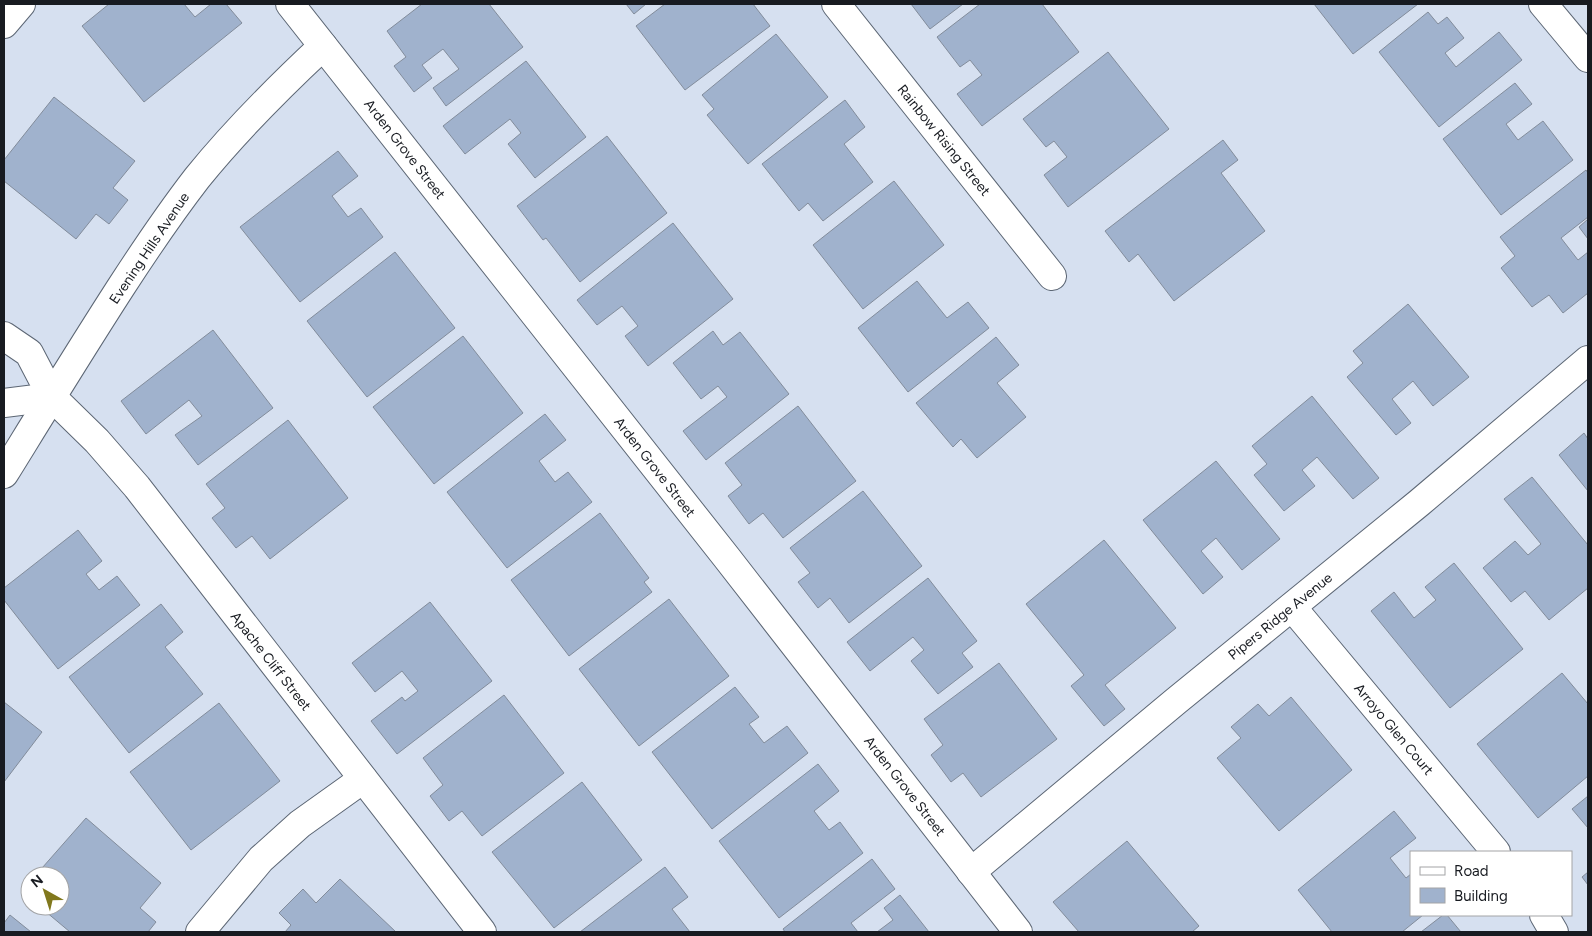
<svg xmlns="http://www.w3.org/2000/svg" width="1592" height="936" font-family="Figtree,sans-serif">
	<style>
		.building { fill: #a0b2cd; stroke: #828c9b }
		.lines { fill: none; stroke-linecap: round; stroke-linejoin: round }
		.minor-casing { stroke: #5c6674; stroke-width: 30 }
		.major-casing { stroke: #5c6674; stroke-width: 30 }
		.minor { stroke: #fff; stroke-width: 28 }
		.major { stroke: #fff; stroke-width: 28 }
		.labels { text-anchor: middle; stroke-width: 4; stroke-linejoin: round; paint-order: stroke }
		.street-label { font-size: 14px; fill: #181b21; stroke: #fff }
	</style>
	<rect width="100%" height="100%" fill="#d6e0f0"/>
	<!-- building -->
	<g class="building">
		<path d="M 109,4 L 184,4 L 195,17 L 211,4 L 226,4 L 242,23 L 144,102 L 82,26 Z"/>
		<path d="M 422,4 L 489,4 L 523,47 L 446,106 L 433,88 L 459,69 L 443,49 L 422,65 L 432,78 L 414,92 L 394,66 L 406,57 L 387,31 Z"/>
		<path d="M 626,4 L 646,4 L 634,14 Z"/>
		<path d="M 665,4 L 753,4 L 770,26 L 685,90 L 636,26 Z"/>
		<path d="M 911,4 L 963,4 L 930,29 Z"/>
		<path d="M 980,4 L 1042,4 L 1079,52 L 982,126 L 957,94 L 982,75 L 970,60 L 960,67 L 937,37 Z"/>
		<path d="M 1314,4 L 1418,4 L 1353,54 Z"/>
		<path d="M 1428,12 L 1438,24 L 1447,17 L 1464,38 L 1445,53 L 1456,67 L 1499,32 L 1522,60 L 1439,127 L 1379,52 Z"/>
		<path d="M 776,34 L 828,97 L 748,164 L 707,115 L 714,109 L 702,95 Z"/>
		<path d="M 1108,52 L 1169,129 L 1068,207 L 1044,175 L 1067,157 L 1054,141 L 1046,147 L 1023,119 Z"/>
		<path d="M 526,61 L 586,137 L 535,178 L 508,144 L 521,133 L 510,119 L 465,154 L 443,126 Z"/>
		<path d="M 1515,83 L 1532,104 L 1506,124 L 1518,140 L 1543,121 L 1573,160 L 1501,215 L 1443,139 Z"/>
		<path d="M 54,97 L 135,161 L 113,188 L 128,200 L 109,224 L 96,214 L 76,239 L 4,181 L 4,160 Z"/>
		<path d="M 845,100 L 865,127 L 844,144 L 873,182 L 823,221 L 808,203 L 799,211 L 762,164 Z"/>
		<path d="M 607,136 L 667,213 L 580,282 L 546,238 L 543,240 L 517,206 Z"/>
		<path d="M 1223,140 L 1238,160 L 1221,173 L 1265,231 L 1174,301 L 1138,254 L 1129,262 L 1105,231 Z"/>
		<path d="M 338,151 L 358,176 L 332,196 L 348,217 L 361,208 L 383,237 L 300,302 L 240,227 Z"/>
		<path d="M 1586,170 L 1588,173 L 1588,217 L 1561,238 L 1578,260 L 1588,252 L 1588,293 L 1563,313 L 1549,295 L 1532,307 L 1501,268 L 1515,256 L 1500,237 Z"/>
		<path d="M 894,181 L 944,245 L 863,309 L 813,245 Z"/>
		<path d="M 1588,219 L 1588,239 L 1579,227 Z"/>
		<path d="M 673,223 L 733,299 L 648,366 L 625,336 L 638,326 L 622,306 L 597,325 L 577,300 Z"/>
		<path d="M 395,252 L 455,328 L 367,397 L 307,321 Z"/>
		<path d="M 917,281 L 947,318 L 968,302 L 989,328 L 908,392 L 858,328 Z"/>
		<path d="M 1408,304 L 1469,377 L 1433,406 L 1413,381 L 1392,399 L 1411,423 L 1396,435 L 1347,377 L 1363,363 L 1353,351 Z"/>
		<path d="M 213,330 L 273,408 L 198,465 L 175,435 L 202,416 L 189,400 L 146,434 L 121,401 Z"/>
		<path d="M 713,331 L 723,345 L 740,332 L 789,394 L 706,460 L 683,431 L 727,397 L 718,386 L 701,399 L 673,363 Z"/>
		<path d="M 463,336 L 523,413 L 434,484 L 373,407 Z"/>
		<path d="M 996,337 L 1019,365 L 997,383 L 1026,417 L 977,458 L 961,439 L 953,447 L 916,403 Z"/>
		<path d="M 1312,396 L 1379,478 L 1353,499 L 1317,457 L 1302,470 L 1315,486 L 1284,511 L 1254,475 L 1267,464 L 1252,446 Z"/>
		<path d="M 798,406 L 856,481 L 783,538 L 763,513 L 749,524 L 728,496 L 742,485 L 725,463 Z"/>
		<path d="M 545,414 L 566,440 L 539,461 L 555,482 L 568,472 L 592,502 L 507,568 L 447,492 Z"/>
		<path d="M 288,420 L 348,498 L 270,559 L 252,536 L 236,548 L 212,518 L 225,508 L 206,484 Z"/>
		<path d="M 1584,433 L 1588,439 L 1588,491 L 1559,455 Z"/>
		<path d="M 1216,461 L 1280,539 L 1242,570 L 1216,538 L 1201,551 L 1223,577 L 1203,594 L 1143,520 Z"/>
		<path d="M 1532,477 L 1588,545 L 1588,588 L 1549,620 L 1525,591 L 1511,602 L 1483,568 L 1515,541 L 1528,555 L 1541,544 L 1504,499 Z"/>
		<path d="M 863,491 L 922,566 L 849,623 L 830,598 L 818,608 L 798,582 L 810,573 L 790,548 Z"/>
		<path d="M 600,513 L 649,578 L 644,582 L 652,592 L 569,656 L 511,580 Z"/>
		<path d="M 78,530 L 102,561 L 86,574 L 99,590 L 117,576 L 140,605 L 58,669 L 4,600 L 4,588 Z"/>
		<path d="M 1104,540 L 1176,628 L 1105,685 L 1125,709 L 1104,726 L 1071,686 L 1084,675 L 1026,604 Z"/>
		<path d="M 1454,563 L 1523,649 L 1450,708 L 1371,611 L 1394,592 L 1414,618 L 1436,600 L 1425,587 Z"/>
		<path d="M 928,578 L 977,641 L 962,653 L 973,667 L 938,694 L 911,661 L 924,650 L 913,637 L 870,671 L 847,642 Z"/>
		<path d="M 669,599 L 729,676 L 639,746 L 579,669 Z"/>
		<path d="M 430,602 L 492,681 L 397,754 L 371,721 L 402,697 L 405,701 L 418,691 L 402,671 L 375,692 L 352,663 Z"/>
		<path d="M 161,604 L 183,632 L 165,647 L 203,694 L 129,753 L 69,677 Z"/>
		<path d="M 999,663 L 1057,739 L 981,797 L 963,773 L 951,782 L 931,755 L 943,745 L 924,719 Z"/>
		<path d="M 1562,673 L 1588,704 L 1588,776 L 1538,818 L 1477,744 Z"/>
		<path d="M 735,687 L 759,717 L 749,724 L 764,743 L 787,726 L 808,753 L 712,829 L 652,752 Z"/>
		<path d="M 504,695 L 564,773 L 482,836 L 462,811 L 449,821 L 430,796 L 443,785 L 423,758 Z"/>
		<path d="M 1291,697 L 1352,770 L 1279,831 L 1217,758 L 1241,738 L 1231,727 L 1258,704 L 1269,716 Z"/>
		<path d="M 4,702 L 42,732 L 4,782 Z"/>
		<path d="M 219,703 L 280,781 L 191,850 L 130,772 Z"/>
		<path d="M 818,764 L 839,791 L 814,811 L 829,830 L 840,822 L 863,853 L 779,918 L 719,841 Z"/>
		<path d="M 582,782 L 642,860 L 554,928 L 492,852 Z"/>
		<path d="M 1588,796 L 1588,828 L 1572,809 Z"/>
		<path d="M 1394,811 L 1416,838 L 1390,858 L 1406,878 L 1411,874 L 1411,915 L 1423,915 L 1402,932 L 1332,932 L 1298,890 Z"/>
		<path d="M 86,818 L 161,883 L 140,908 L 156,922 L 148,932 L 70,932 L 39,906 L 60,906 L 60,876 L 35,876 Z"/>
		<path d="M 1127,841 L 1199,926 L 1192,932 L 1079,932 L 1053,902 Z"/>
		<path d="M 872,859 L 895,889 L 851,923 L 858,932 L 785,932 L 783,929 Z"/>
		<path d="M 665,867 L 688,897 L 672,909 L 690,932 L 580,932 Z"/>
		<path d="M 1588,872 L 1588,885 L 1582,877 Z"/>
		<path d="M 340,879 L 396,932 L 285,932 L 291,925 L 279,913 L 303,889 L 316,903 Z"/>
		<path d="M 30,882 L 30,898 L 22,891 Z"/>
		<path d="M 900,895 L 929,932 L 877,932 L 893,920 L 884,908 Z"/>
		<path d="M 10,915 L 31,932 L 4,932 L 4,923 Z"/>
		<path d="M 1443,915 L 1447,915 L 1461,932 L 1421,932 Z"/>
	</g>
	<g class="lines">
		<defs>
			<g id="minor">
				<path d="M 290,4 L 727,558 L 1018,932"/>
				<path d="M 836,4 L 1052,276"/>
				<path d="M 1543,4 L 1588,58"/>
				<path d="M 4,336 L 29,353 L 52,397 L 97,441 L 137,487 L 482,932"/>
				<path d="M 4,403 L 52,397"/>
				<path d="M 4,474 C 43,411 81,349 121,287 C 145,250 170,213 197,178 C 235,131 279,87 323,46"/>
				<path d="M 1292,607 L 1496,852"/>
				<path d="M 971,872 L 1176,701 L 1419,503 L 1588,360"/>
				<path d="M 1544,915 L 1554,932"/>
				<path d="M 200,932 L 261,859 L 300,824 L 363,779"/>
			</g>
			<path id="major" d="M 4,24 L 21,4"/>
		</defs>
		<!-- minor casing -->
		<use href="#minor" class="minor-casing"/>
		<!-- major casing -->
		<use href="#major" class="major-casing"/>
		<!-- minor -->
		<use href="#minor" class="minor"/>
		<!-- major -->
		<use href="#major" class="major"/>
	</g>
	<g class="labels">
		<!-- street labels -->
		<g class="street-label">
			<text transform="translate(944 140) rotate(51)" y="5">Rainbow Rising Street</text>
			<text transform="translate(405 149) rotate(52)" y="5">Arden Grove Street</text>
			<text transform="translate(149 248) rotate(-56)" y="5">Evening Hills Avenue</text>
			<text transform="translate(655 467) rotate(52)" y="5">Arden Grove Street</text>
			<text transform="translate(1280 616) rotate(-39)" y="5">Pipers Ridge Avenue</text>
			<text transform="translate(271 661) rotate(52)" y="5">Apache Cliff Street</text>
			<text transform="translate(1394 729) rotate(50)" y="5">Arroyo Glen Court</text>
			<text transform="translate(905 786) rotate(52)" y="5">Arden Grove Street</text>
		</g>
	</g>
	<!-- border -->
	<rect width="1592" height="936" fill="none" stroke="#181b21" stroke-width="10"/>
	<!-- legend -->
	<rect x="1410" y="851" width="162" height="65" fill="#ffffff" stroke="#a3a4a6"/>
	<rect x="1420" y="867" width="25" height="8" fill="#ffffff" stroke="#a3a4a6"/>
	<text x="1454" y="876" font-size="15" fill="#181b21">Road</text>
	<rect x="1420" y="888" width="25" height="15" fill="#a0b2cd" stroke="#a3a4a6"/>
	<text x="1454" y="901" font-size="15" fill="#181b21">Building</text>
	<!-- north arrow -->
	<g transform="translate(45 891) rotate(321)"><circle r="24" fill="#ffffff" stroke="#a3a4a6"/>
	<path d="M0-4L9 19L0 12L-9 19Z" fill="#81781d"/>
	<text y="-8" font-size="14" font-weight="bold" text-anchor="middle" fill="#181b21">N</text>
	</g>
</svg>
